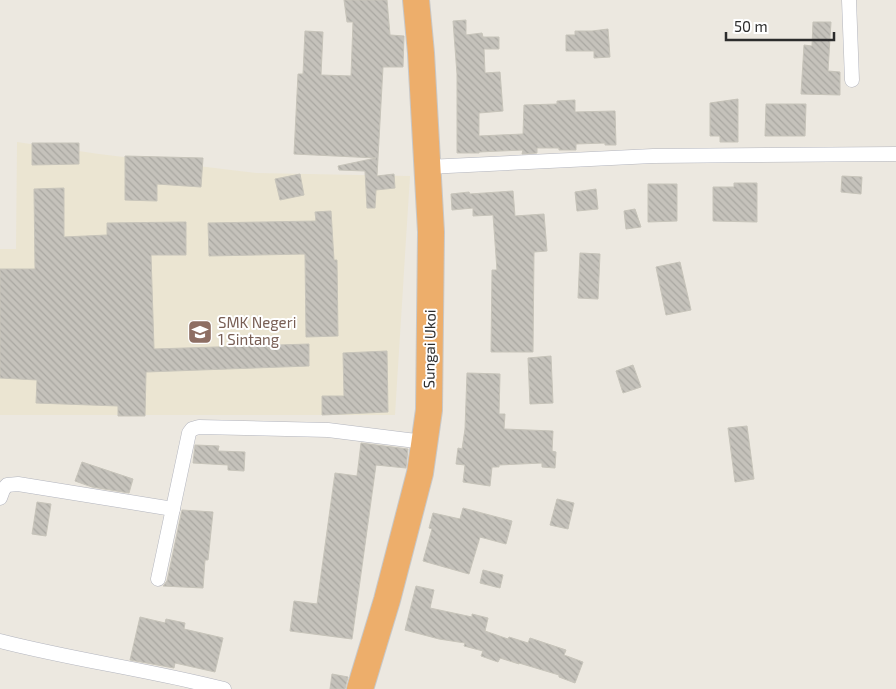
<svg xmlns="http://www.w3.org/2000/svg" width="896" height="689" font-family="'Exo 2',sans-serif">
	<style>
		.education { fill: #ebe5d2 }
		.building { fill: url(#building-back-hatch); stroke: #c7c4ba }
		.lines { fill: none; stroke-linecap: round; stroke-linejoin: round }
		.street-casing { stroke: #b3b5be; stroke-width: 15 }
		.highway-casing { stroke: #c8c8c8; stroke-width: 28 }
		.street { stroke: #fff; stroke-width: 14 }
		.highway { stroke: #edae6b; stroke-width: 26 }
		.labels { text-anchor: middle; stroke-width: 4; stroke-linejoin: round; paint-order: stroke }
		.education-label { font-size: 15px; fill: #785e54; stroke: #fff; text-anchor: start }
		.street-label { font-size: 15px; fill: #2c2c2c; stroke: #fff }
	</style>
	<defs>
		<pattern id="building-back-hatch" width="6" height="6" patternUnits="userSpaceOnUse" patternTransform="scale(1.25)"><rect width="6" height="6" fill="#c5c2bb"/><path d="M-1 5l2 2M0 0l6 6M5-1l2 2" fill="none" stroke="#a9a7a1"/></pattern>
	</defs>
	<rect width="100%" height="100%" fill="#ece8e0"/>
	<!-- education -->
	<path class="education" d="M 17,142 L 99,154 L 257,173 L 410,176 L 395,415 L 0,415 L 0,249 L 16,249 Z"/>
	<!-- building -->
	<g class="building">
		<path d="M 344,0 L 387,0 L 390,35 L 404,36 L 403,67 L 383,67 L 377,176 L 394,174 L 395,188 L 376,190 L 375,208 L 367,208 L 365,171 L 339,170 L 338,166 L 376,158 L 294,154 L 298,74 L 303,74 L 305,31 L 323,32 L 321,75 L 351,76 L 353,22 L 347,22 Z"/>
		<path d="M 466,20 L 466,35 L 482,33 L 483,37 L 499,37 L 499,49 L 484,49 L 485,73 L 500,72 L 503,111 L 479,113 L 479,136 L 523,134 L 524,105 L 557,104 L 557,101 L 575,100 L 575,112 L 615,111 L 616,145 L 605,145 L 605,143 L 576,144 L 576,150 L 559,150 L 559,148 L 537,148 L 537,153 L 522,154 L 523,150 L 479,152 L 479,153 L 457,153 L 457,74 L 453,21 Z"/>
		<path d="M 813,22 L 831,22 L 828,71 L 840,72 L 840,95 L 801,94 L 804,45 L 812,46 Z"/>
		<path d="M 608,29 L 610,57 L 594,58 L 594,51 L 566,51 L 566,35 L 575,35 L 575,31 L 592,31 Z"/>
		<path d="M 738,99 L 738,142 L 720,142 L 720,136 L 710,136 L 710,103 Z"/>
		<path d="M 766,104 L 806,104 L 805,136 L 765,136 Z"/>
		<path d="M 32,143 L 79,143 L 79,164 L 32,165 Z"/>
		<path d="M 125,156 L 203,158 L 201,187 L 157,184 L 157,201 L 125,200 Z"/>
		<path d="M 300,174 L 304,195 L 280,200 L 275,179 Z"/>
		<path d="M 842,176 L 862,177 L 861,194 L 841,192 Z"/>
		<path d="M 734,183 L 757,183 L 757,222 L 713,221 L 713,187 L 734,187 Z"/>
		<path d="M 648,184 L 677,184 L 677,221 L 648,222 Z"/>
		<path d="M 64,188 L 64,237 L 107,235 L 107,223 L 186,222 L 186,255 L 151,255 L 154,349 L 309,344 L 309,366 L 146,372 L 145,416 L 118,416 L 118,406 L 36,403 L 37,380 L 0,378 L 0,269 L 35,269 L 34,189 Z"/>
		<path d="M 596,189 L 598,209 L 577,211 L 575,192 Z"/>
		<path d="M 513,191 L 515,216 L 544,214 L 547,251 L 534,252 L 533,352 L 491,352 L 492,270 L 497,270 L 493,215 L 473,216 L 473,208 L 452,210 L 451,194 L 469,192 L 470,194 Z"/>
		<path d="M 635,209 L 641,227 L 626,229 L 624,211 Z"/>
		<path d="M 331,211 L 334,260 L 337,260 L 338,336 L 306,337 L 305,254 L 209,256 L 208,223 L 316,221 L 315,212 Z"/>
		<path d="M 580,253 L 600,254 L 598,299 L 578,298 Z"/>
		<path d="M 680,262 L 691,310 L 666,315 L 656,267 Z"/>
		<path d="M 387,351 L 388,412 L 322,415 L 322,396 L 344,396 L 343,353 Z"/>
		<path d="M 551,356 L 553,403 L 530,404 L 528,358 Z"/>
		<path d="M 633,365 L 641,387 L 623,393 L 616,371 Z"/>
		<path d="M 467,373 L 500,374 L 499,414 L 505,414 L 504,429 L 553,431 L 552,451 L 556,452 L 555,468 L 542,467 L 542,463 L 499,465 L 499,467 L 492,467 L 490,486 L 463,482 L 465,465 L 456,464 L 458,448 L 462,449 L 465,429 Z"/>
		<path d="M 747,426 L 754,479 L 735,482 L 728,428 Z"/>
		<path d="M 361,443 L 408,449 L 406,468 L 376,465 L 352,639 L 290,631 L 294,601 L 317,604 L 335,473 L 357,476 Z"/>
		<path d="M 195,445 L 219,446 L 218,451 L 245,452 L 244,471 L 228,470 L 228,465 L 193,463 Z"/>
		<path d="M 82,462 L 133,479 L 129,493 L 92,487 L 75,481 Z"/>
		<path d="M 557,499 L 574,503 L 568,529 L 550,525 Z"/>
		<path d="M 37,502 L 51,504 L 46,536 L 32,534 Z"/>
		<path d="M 463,508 L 512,521 L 506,544 L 480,537 L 469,574 L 423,561 L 432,529 L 429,528 L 433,513 L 460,519 Z"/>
		<path d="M 182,510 L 213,512 L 208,560 L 205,560 L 203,588 L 163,586 L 167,581 Z"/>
		<path d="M 483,570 L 503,575 L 500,588 L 480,583 Z"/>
		<path d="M 416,586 L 434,590 L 430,608 L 472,617 L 472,614 L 488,618 L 485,631 L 508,639 L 509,637 L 528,643 L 530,638 L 566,650 L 564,655 L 583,662 L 575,683 L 559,677 L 559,675 L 519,663 L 519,664 L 500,658 L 498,662 L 481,656 L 483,651 L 464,646 L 465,643 L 439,639 L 405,630 Z"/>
		<path d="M 140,617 L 165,623 L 166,619 L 185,623 L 184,629 L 223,638 L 215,672 L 175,663 L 174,668 L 130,660 Z"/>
		<path d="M 332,674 L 348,677 L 345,689 L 330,689 Z"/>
	</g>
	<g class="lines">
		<defs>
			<g id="street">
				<path d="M 849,0 L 852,80"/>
				<path d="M 427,167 L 653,156 L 896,154"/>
				<path d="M 0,498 L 3,490 L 7,485 L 18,484 L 173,509"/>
				<path d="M 158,579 L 189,433 L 192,429 L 199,427 L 328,430 L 424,442"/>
				<path d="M 0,641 C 74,660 150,670 224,689"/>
			</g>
			<path id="highway" d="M 360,689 L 387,600 L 420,473 L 429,410 L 431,232 L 421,53 L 416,0"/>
		</defs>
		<!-- street casing -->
		<use href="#street" class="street-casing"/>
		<!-- highway casing -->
		<use href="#highway" class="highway-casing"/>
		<!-- street -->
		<use href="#street" class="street"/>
		<!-- highway -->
		<use href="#highway" class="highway"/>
	</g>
	<!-- icons -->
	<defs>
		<symbol id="school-square" viewBox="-11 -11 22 22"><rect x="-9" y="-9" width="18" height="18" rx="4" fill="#8d6e63" stroke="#fff"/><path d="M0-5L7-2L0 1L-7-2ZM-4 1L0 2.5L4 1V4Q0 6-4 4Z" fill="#fff"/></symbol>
	</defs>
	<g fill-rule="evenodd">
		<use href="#school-square" x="186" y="318" width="28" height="28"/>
	</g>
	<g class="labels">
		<!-- education labels -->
		<g class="education-label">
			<text x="218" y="328">SMK Negeri<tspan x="218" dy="17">1 Sintang</tspan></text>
		</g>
		<!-- street labels -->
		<g class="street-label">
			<text transform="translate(430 349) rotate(-89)" y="5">Sungai Ukoi</text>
		</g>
	</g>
	<!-- scale -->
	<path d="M726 32v8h108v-8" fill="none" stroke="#2c2c2c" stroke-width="2.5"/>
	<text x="734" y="32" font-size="15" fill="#2c2c2c" stroke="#ffffff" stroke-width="4" paint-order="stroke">50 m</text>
</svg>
